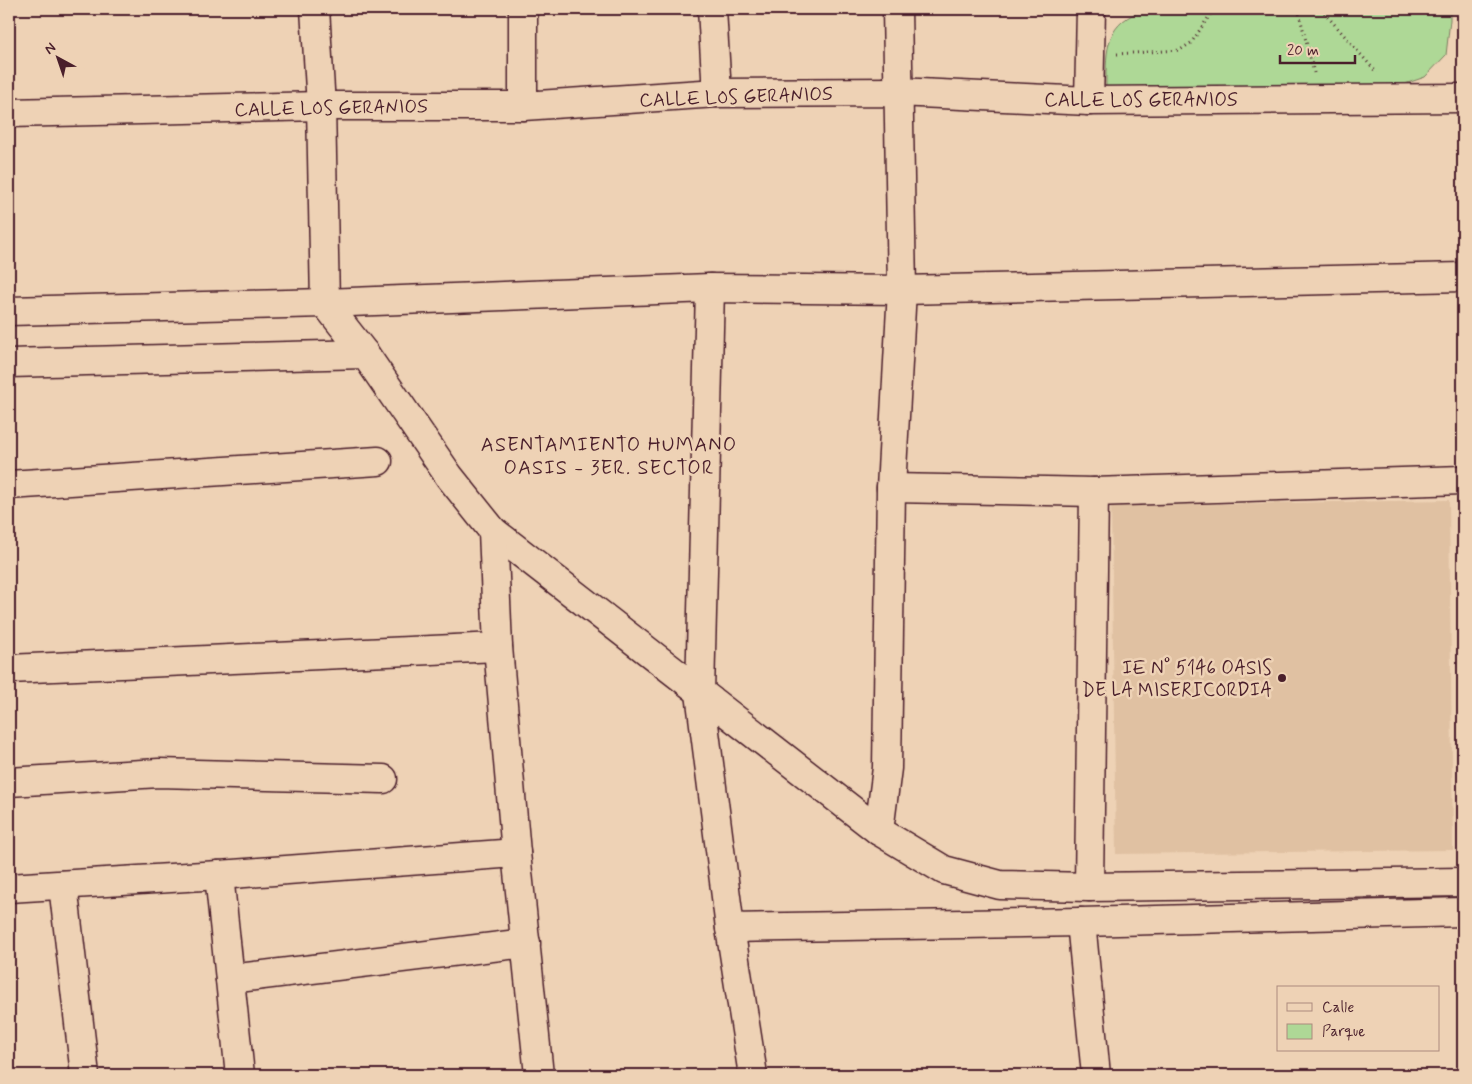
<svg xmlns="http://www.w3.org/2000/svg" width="1472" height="1084" font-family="Mynerve,sans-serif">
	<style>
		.built { fill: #e0c1a2 }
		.green { fill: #aed896; stroke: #7c7c60 }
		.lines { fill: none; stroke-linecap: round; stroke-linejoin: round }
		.minor-casing { stroke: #4a1f2b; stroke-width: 31 }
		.path { stroke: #4a1f2b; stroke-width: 3; stroke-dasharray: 1 4; stroke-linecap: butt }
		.minor { stroke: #eed2b5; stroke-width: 28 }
		.poi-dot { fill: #4a1f2b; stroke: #eed2b5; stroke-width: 2 }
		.labels { text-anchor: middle; stroke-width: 5; stroke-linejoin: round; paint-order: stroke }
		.street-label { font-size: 19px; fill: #4a1f2b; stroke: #eed2b5 }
		.poi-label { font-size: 19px; fill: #4a1f2b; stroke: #eed2b5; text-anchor: end }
		.neighbourhood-label { font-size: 20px; letter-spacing: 1px; fill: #4a1f2b; stroke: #eed2b5 }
	</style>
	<rect width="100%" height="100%" fill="#eed2b5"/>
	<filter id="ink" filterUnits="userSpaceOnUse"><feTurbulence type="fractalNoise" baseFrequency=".02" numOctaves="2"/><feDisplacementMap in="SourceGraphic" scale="10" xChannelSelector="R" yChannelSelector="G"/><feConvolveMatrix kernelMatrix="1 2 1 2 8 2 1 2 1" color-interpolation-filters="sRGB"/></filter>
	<g filter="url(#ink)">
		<!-- built -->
		<path class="built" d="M 1449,500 L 1453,850 L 1116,854 L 1111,506 Z"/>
		<!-- green -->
		<path class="green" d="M 1147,9 L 1450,9 L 1450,20 L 1446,55 L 1425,77 L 1399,86 L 1111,90 L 1106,86 C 1106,48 1105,22 1147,9 Z"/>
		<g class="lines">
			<defs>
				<g id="minor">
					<path d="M 315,9 L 321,106 L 325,303 L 365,354 L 449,476 L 493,531 L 879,831 L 944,870 L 1000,885 L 1089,887 L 1463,882"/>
					<path d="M 523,9 L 523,106"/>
					<path d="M 712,9 L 717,93"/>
					<path d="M 1089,101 L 1091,9"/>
					<path d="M 9,113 L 321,106 L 523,106 L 717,93 L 898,92 L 1089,101 L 1463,98"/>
					<path d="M 710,288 L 700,693 L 730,928 L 753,1075"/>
					<path d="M 9,311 L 325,303 L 710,288 L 902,290 L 1463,277"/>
					<path d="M 9,363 L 365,354"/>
					<path d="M 9,485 L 378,461"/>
					<path d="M 891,488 L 1094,492 L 1463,480"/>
					<path d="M 493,531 L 498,647 L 516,853 L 539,1075"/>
					<path d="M 9,669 L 498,647"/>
					<path d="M 9,782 L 159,773 L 383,779"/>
					<path d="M 879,831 L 887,768 L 891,488 L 902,290 L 897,9"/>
					<path d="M 219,875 L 240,1075"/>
					<path d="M 63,885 L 85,1075"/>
					<path d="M 1089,887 L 1094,492"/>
					<path d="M 9,888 L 219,875 L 516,853"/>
					<path d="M 1081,922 L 1096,1075"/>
					<path d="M 730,928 L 1081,922 L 1463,912"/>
					<path d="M 230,979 L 526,943"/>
				</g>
			</defs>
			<!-- minor casing -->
			<use href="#minor" class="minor-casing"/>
			<!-- path -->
			<g class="path">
				<path d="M 1298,9 L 1314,73"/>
				<path d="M 1321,9 L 1377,73"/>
				<path d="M 1117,54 L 1180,50 L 1191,43 L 1214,9"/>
			</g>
			<!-- minor -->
			<use href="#minor" class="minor"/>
		</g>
	</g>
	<!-- markers -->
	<circle class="poi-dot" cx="1282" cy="678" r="5"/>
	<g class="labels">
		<!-- street labels -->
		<g class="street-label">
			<text transform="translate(736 96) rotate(-2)" y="7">CALLE LOS GERANIOS</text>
			<text x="1141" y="106">CALLE LOS GERANIOS</text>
			<text transform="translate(331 107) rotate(-1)" y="7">CALLE LOS GERANIOS</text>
		</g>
		<!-- poi labels -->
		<g class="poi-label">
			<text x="1272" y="674">IE N° 5146 OASIS<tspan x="1272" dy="22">DE LA MISERICORDIA</tspan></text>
		</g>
		<!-- neighbourhood labels -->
		<g class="neighbourhood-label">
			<text x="609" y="451">ASENTAMIENTO HUMANO<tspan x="609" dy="23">OASIS - 3ER. SECTOR</tspan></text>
		</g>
	</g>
	<!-- margin -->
	<rect width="1472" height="1084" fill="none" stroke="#eed2b5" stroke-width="30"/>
	<rect x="15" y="15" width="1442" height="1054" fill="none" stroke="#4a1f2b" stroke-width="2" filter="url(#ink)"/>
	<!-- legend -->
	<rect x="1277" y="986" width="162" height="65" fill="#eed2b5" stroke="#ac8a7e"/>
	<rect x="1287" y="1003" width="25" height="8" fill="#eed2b5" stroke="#ac8a7e"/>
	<text x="1322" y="1012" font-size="15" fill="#4a1f2b">Calle</text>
	<rect x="1287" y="1024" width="25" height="15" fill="#aed896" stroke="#ac8a7e"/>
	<text x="1322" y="1036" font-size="15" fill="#4a1f2b">Parque</text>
	<!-- north arrow -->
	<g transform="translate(58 58) rotate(320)" stroke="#eed2b5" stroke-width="4" paint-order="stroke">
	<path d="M0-4L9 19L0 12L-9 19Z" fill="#4a1f2b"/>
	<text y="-8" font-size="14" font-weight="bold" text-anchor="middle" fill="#4a1f2b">N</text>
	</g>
	<!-- scale -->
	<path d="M1280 55v8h75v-8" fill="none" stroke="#4a1f2b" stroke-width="2.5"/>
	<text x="1287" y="55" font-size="15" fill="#4a1f2b" stroke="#eed2b5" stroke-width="4" paint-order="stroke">20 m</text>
</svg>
